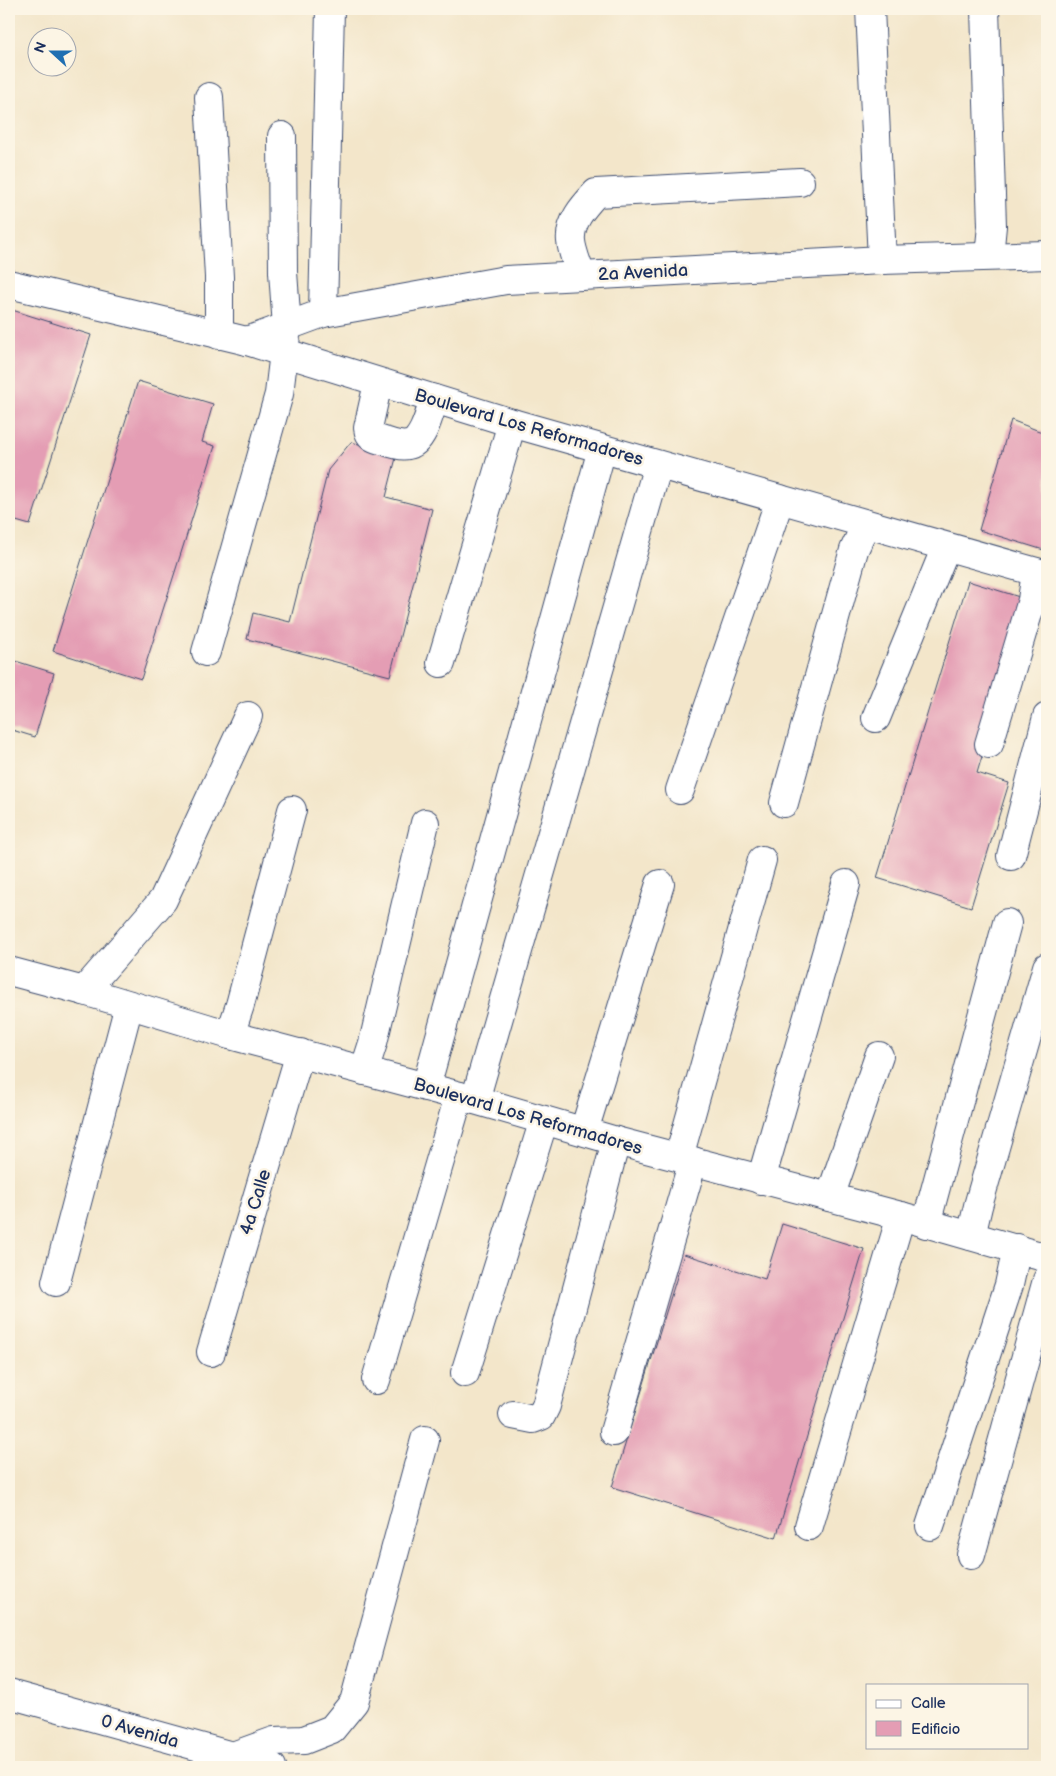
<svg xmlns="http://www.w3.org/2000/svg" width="1056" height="1776" font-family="'Balsamiq Sans',sans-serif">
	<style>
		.building { fill: #e49db4 }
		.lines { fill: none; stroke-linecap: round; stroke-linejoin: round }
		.minor-casing { stroke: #3b4a6e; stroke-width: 30 }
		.major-casing { stroke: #3b4a6e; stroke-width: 30 }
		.minor { stroke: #fff; stroke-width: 28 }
		.major { stroke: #fff; stroke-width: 28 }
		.labels { text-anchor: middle; stroke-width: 5; stroke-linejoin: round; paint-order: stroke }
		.street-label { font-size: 18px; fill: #1b2f5e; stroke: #fcf5e5 }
	</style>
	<rect width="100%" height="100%" fill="#fcf5e5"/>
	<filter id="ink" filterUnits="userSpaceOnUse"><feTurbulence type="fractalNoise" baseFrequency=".02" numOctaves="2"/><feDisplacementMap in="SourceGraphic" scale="10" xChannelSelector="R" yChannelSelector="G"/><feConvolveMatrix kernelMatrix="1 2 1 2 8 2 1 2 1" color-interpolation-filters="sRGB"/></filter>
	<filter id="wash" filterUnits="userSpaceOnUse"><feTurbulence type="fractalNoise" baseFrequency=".0096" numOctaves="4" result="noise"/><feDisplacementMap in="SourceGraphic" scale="20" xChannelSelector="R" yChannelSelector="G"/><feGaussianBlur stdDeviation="1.12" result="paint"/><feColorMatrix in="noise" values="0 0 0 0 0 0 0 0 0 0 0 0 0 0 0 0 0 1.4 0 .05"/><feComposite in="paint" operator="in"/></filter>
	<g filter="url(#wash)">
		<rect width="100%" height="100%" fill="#f3e6ca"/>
		<g id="blocks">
			<!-- building -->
			<g class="building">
				<path d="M 9,309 L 91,335 L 30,525 L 9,519 Z"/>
				<path d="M 138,381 L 213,404 L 202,442 L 215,446 L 141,679 L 53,651 Z"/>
				<path d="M 1011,420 L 1047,434 L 1047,551 L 979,530 Z"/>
				<path d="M 351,442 L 397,454 L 386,497 L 432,509 L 390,676 L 247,639 L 253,613 L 290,622 L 328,470 Z"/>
				<path d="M 968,581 L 1029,600 L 977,773 L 1009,783 L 971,907 L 877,878 Z"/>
				<path d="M 9,659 L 54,673 L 35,737 L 9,729 Z"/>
				<path d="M 782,1224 L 864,1249 L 776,1538 L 612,1487 L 684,1254 L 765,1279 Z"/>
			</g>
		</g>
	</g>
	<g filter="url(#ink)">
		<use href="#blocks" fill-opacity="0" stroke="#3b4a6e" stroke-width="1"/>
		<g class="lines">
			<defs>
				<g id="minor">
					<path d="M 870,9 L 882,260"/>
					<path d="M 985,9 L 992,226 L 989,256"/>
					<path d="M 209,97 L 219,277 L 219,335"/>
					<path d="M 581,276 C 578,265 572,252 571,241 C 569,222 584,206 596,193 L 800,182"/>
					<path d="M 323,313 L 330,9"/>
					<path d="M 247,341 L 323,313 L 506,280 L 882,260 L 1047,255"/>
					<path d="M 378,383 L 368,428 C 369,437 374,438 381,440 C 389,442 399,447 408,445 C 423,443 430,412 434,399"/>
					<path d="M 206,652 L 279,394 L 287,327 L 283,272 L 282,136"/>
					<path d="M 441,663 L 512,423"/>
					<path d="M 876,718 L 946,547"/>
					<path d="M 989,744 L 1032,600 L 1036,572"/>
					<path d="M 680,790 L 780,499"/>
					<path d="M 784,803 L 854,550 L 866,524"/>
					<path d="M 1011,856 L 1047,717"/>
					<path d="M 84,991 L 163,900 L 248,716"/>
					<path d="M 230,1035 L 240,1005 L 292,810"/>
					<path d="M 364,1071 L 373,1043 L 425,823"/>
					<path d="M 426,1087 L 602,449"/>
					<path d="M 475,1100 L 658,465"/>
					<path d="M 584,1131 L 660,884"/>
					<path d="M 679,1157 L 762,860"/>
					<path d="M 761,1180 L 846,884"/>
					<path d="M 830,1197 L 879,1056"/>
					<path d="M 926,1224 L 1007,923"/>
					<path d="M 971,1236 L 978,1206 L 1047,967"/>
					<path d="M 56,1282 L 129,1005"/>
					<path d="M 211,1352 L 300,1053"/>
					<path d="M 465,1373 L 544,1120"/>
					<path d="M 376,1380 L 459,1096"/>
					<path d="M 513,1415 L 533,1419 L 541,1416 L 546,1406 L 616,1141"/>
					<path d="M 614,1432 L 693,1161"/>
					<path d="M 809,1526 L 901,1216"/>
					<path d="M 930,1526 L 1009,1285 L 1017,1248"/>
					<path d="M 971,1555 L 1047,1280"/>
					<path d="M 9,1694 L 272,1767"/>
					<path d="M 230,1757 L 274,1741 L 304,1740 L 332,1729 L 354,1702 L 425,1440"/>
				</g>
				<g id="major">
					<path d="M 9,284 L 247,341 L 512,423 L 1047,575"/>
					<path d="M 9,971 L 84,991 L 230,1035 L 475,1100 L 616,1141 L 901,1216 L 1047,1258"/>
				</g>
			</defs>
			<!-- minor casing -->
			<use href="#minor" class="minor-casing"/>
			<!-- major casing -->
			<use href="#major" class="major-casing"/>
			<!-- minor -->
			<use href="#minor" class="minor"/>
			<!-- major -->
			<use href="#major" class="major"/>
		</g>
	</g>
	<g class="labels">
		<!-- street labels -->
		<g class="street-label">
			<text transform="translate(643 272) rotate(-3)" y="6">2a Avenida</text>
			<text transform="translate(529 427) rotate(16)" y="6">Boulevard Los Reformadores</text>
			<text transform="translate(528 1116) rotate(16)" y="6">Boulevard Los Reformadores</text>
			<text transform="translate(255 1202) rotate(-73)" y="6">4a Calle</text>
			<text transform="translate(140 1731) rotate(16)" y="6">0 Avenida</text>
		</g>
	</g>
	<!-- margin -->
	<rect width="1056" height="1776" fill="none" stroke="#fcf5e5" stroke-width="30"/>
	<!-- legend -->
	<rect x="866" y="1684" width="162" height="65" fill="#fcf5e5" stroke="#a2a6af"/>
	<rect x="876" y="1700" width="25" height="8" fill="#ffffff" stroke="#a2a6af"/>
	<text x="911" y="1708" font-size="15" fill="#1b2f5e">Calle</text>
	<rect x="876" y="1721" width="25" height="15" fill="#e49db4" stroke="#a2a6af"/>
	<text x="911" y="1734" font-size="15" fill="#1b2f5e">Edificio</text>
	<!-- north arrow -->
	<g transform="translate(52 52) rotate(291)"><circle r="24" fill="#fcf5e5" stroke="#a2a6af"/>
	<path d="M0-4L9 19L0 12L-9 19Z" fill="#1f6fb2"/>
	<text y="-8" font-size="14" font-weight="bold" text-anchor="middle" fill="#1b2f5e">N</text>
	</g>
</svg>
